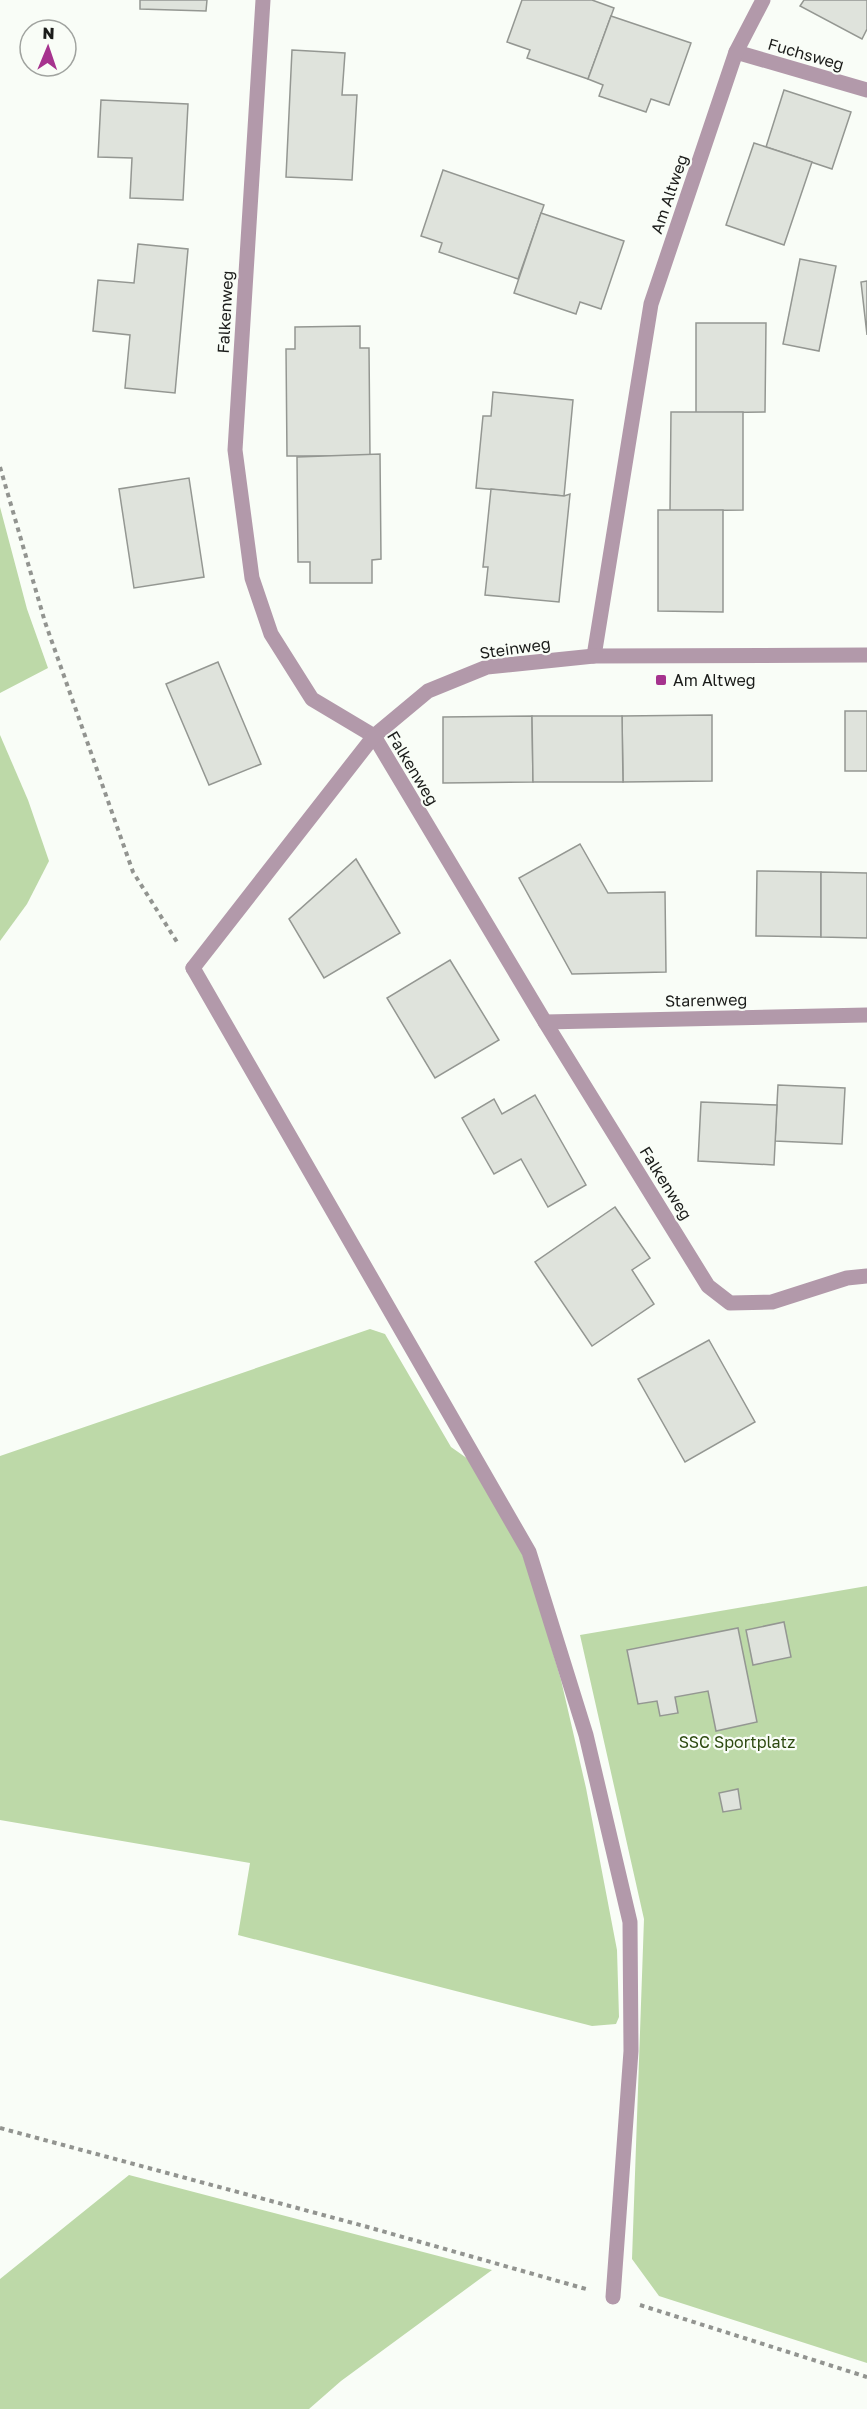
<svg xmlns="http://www.w3.org/2000/svg" width="867" height="2409" font-family="'Golos Text',sans-serif">
	<style>
		.green { fill: #bdd9a8 }
		.building { fill: #dfe3dc; stroke: #949792; stroke-width: 1.5 }
		.lines { fill: none; stroke-linecap: round; stroke-linejoin: round }
		.path { stroke: #929490; stroke-width: 4; stroke-dasharray: 4.5 4.5; stroke-linecap: butt }
		.service { stroke: #b299aa; stroke-width: 15 }
		.minor { stroke: #b299aa; stroke-width: 15 }
		.poi-dot { fill: #a6338e; stroke: #f9fdf7; stroke-width: 2 }
		.labels { text-anchor: middle; stroke-width: 4.5; stroke-linejoin: round; paint-order: stroke }
		.street-label { font-size: 16px; fill: #1b1c1a; stroke: #f9fdf7 }
		.poi-label { font-size: 16px; fill: #1b1c1a; stroke: #f9fdf7; text-anchor: start }
		.park-label { font-size: 16px; fill: #2d4a10; stroke: #f9fdf7 }
	</style>
	<rect width="100%" height="100%" fill="#f9fdf7"/>
	<!-- green -->
	<g class="green">
		<path d="M 0,507 L 27,609 L 48,668 L 0,693 Z"/>
		<path d="M 0,735 L 28,800 L 49,861 L 27,904 L 0,941 Z"/>
		<path d="M 370,1329 L 385,1334 L 451,1447 L 468,1459 L 522,1553 L 538,1602 L 561,1680 L 586,1788 L 617,1950 L 619,2017 L 616,2024 L 592,2026 L 238,1935 L 250,1863 L 0,1820 L 0,1456 Z"/>
		<path d="M 867,1586 L 867,2363 L 659,2296 L 632,2259 L 644,1919 L 580,1635 Z"/>
		<path d="M 129,2175 L 492,2270 L 341,2381 L 309,2409 L 0,2409 L 0,2279 Z"/>
	</g>
	<!-- building -->
	<g class="building">
		<path d="M 140,0 L 207,0 L 206,11 L 140,9 Z"/>
		<path d="M 522,0 L 592,0 L 614,8 L 588,79 L 527,58 L 530,50 L 507,42 Z"/>
		<path d="M 804,0 L 867,0 L 867,29 L 862,39 L 800,6 Z"/>
		<path d="M 611,16 L 691,43 L 669,105 L 651,99 L 646,112 L 599,96 L 603,85 L 588,79 Z"/>
		<path d="M 292,50 L 345,53 L 342,95 L 357,95 L 352,180 L 286,177 Z"/>
		<path d="M 784,90 L 851,112 L 832,169 L 766,147 Z"/>
		<path d="M 101,100 L 188,104 L 183,200 L 130,198 L 132,158 L 98,157 Z"/>
		<path d="M 754,143 L 812,162 L 784,245 L 726,225 Z"/>
		<path d="M 443,170 L 544,205 L 518,279 L 439,252 L 442,243 L 421,236 Z"/>
		<path d="M 541,213 L 624,241 L 601,309 L 580,302 L 576,314 L 514,293 Z"/>
		<path d="M 138,244 L 188,249 L 175,393 L 125,388 L 130,335 L 93,331 L 98,280 L 134,283 Z"/>
		<path d="M 800,259 L 836,266 L 819,351 L 783,344 Z"/>
		<path d="M 867,281 L 867,335 L 861,282 Z"/>
		<path d="M 696,323 L 766,323 L 765,412 L 696,413 Z"/>
		<path d="M 360,326 L 360,348 L 369,348 L 370,456 L 287,456 L 286,349 L 295,349 L 295,327 Z"/>
		<path d="M 493,392 L 573,400 L 564,496 L 476,488 L 483,416 L 491,416 Z"/>
		<path d="M 671,412 L 743,412 L 743,510 L 670,511 Z"/>
		<path d="M 380,454 L 381,559 L 372,560 L 372,583 L 310,583 L 310,562 L 298,562 L 297,457 Z"/>
		<path d="M 189,478 L 204,577 L 134,588 L 119,489 Z"/>
		<path d="M 491,489 L 564,496 L 570,494 L 559,602 L 485,595 L 488,567 L 483,567 Z"/>
		<path d="M 658,510 L 723,510 L 723,612 L 658,611 Z"/>
		<path d="M 218,662 L 261,764 L 209,785 L 166,684 Z"/>
		<rect x="845" y="711" width="22" height="60"/>
		<path d="M 712,715 L 712,781 L 623,782 L 622,716 Z"/>
		<path d="M 532,716 L 533,782 L 443,783 L 443,717 Z"/>
		<path d="M 532,716 L 622,716 L 623,782 L 533,782 Z"/>
		<path d="M 580,844 L 608,893 L 665,892 L 666,972 L 572,974 L 519,878 Z"/>
		<path d="M 356,859 L 400,933 L 324,978 L 289,919 Z"/>
		<path d="M 757,871 L 821,872 L 821,937 L 756,936 Z"/>
		<path d="M 821,872 L 867,873 L 867,938 L 821,937 Z"/>
		<path d="M 450,960 L 499,1040 L 435,1078 L 387,998 Z"/>
		<path d="M 778,1085 L 845,1088 L 842,1144 L 775,1141 Z"/>
		<path d="M 535,1095 L 586,1185 L 548,1207 L 521,1159 L 494,1174 L 462,1118 L 494,1099 L 502,1114 Z"/>
		<path d="M 701,1102 L 777,1105 L 774,1165 L 698,1161 Z"/>
		<path d="M 615,1207 L 650,1258 L 632,1270 L 654,1304 L 592,1346 L 535,1262 Z"/>
		<path d="M 709,1340 L 755,1422 L 685,1462 L 638,1379 Z"/>
		<path d="M 784,1622 L 791,1657 L 753,1665 L 746,1630 Z"/>
		<path d="M 738,1628 L 757,1722 L 716,1731 L 708,1691 L 675,1697 L 678,1713 L 660,1716 L 657,1701 L 638,1704 L 627,1650 Z"/>
		<path d="M 738,1789 L 741,1809 L 723,1812 L 719,1793 Z"/>
	</g>
	<g class="lines">
		<!-- path -->
		<g class="path">
			<path d="M 0,467 L 45,622 L 133,872 L 177,942"/>
			<path d="M 0,2128 L 364,2226 L 586,2289"/>
			<path d="M 640,2305 L 867,2377"/>
		</g>
		<!-- service -->
		<path class="service" d="M 193,968 L 529,1552 L 586,1735 L 630,1922 L 631,2051 L 613,2297"/>
		<!-- minor -->
		<g class="minor">
			<path d="M 263,0 L 235,450 L 252,578 L 271,634 L 312,699 L 374,736 L 545,1022 L 708,1286 L 730,1303 L 772,1302 L 847,1278 L 867,1276"/>
			<path d="M 736,52 L 867,90"/>
			<path d="M 594,656 L 651,304 L 736,52 L 763,0"/>
			<path d="M 193,968 L 374,736 L 428,691 L 487,667 L 594,656 L 867,655"/>
			<path d="M 545,1022 L 867,1015"/>
		</g>
	</g>
	<!-- markers -->
	<rect class="poi-dot" x="655" y="674" width="12" height="12" rx="3"/>
	<g class="labels">
		<!-- street labels -->
		<g class="street-label">
			<text transform="translate(806 54) rotate(16)" y="6">Fuchsweg</text>
			<text transform="translate(669 194) rotate(-71)" y="6">Am Altweg</text>
			<text transform="translate(225 312) rotate(-87)" y="6">Falkenweg</text>
			<text transform="translate(515 648) rotate(-8)" y="6">Steinweg</text>
			<text transform="translate(413 768) rotate(59)" y="6">Falkenweg</text>
			<text transform="translate(706 1000) rotate(-1)" y="6">Starenweg</text>
			<text transform="translate(666 1183) rotate(58)" y="6">Falkenweg</text>
		</g>
		<!-- poi labels -->
		<g class="poi-label">
			<text x="673" y="686">Am Altweg</text>
		</g>
		<!-- park labels -->
		<g class="park-label">
			<text x="737" y="1748">SSC Sportplatz</text>
		</g>
	</g>
	<!-- north arrow -->
	<g transform="translate(48 48) rotate(2)"><circle r="28" fill="#f9fdf7" stroke="#a0a39f" stroke-width="1.5"/>
	<path d="M0-4.5L10 22L0 15L-10 22Z" fill="#a6338e"/>
	<text y="-9" font-size="16" font-weight="bold" text-anchor="middle" fill="#1b1c1a">N</text>
	</g>
</svg>
